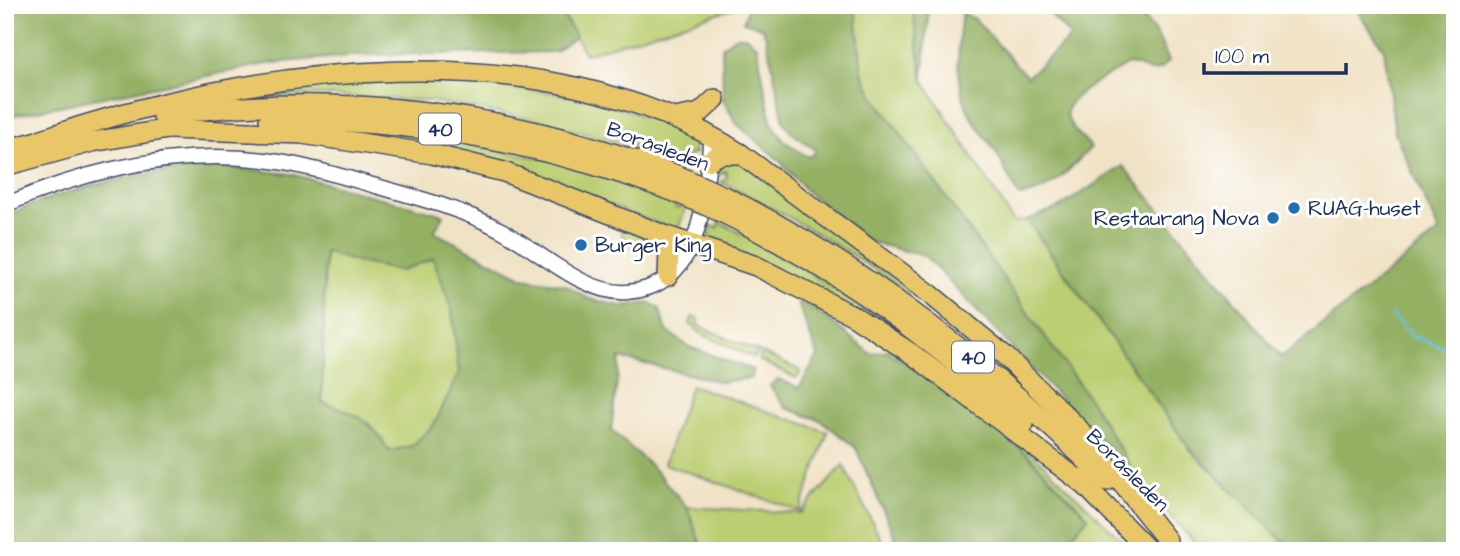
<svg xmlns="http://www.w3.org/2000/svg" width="1460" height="556" font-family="'Architects Daughter',sans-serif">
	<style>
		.green { fill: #bbce71; stroke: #6b7e68; stroke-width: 2 }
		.forest { fill: #94b163; stroke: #587060; stroke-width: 2; fill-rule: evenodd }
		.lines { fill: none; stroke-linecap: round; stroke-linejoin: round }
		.stream { stroke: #68c4e6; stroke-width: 2.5 }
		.tertiary-casing { stroke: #3b4a6d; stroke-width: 17 }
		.motorway-casing { stroke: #3b4a6d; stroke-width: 22 }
		.tertiary { stroke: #fff; stroke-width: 14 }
		.motorway { stroke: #e9c769; stroke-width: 19 }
		.motorway-bridge-casing { stroke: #3b4a6d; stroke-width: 22; stroke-linecap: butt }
		.motorway-bridge { stroke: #e9c769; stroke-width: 19 }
		.poi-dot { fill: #1f6fb2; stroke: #fff; stroke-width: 2.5 }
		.labels { text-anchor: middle; stroke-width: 6; stroke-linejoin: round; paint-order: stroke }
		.shield { fill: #fff; stroke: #5f6d8e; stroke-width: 2 }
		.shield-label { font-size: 19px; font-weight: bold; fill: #1b2f5e }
		.street-label { font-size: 21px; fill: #1b2f5e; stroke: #fff }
		.poi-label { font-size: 21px; fill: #1b2f5e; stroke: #fff; text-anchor: start }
	</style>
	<rect width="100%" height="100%" fill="#fff"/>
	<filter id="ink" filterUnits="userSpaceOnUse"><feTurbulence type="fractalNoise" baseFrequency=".0143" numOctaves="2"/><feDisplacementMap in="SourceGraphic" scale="14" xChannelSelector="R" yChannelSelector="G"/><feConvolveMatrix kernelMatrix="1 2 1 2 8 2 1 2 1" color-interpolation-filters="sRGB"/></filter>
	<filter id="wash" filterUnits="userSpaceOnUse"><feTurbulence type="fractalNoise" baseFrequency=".00686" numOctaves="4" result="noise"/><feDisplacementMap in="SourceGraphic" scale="28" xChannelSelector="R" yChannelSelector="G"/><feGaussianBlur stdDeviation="1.57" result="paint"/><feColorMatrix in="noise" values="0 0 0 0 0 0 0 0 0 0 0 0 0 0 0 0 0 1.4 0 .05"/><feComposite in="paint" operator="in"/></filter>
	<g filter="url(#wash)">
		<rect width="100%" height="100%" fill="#f0e2c4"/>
		<!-- green -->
		<g class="green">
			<path d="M 557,5 L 744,5 L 585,54 Z"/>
			<path d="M 855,5 L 912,5 L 923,80 L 1014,222 L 1027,220 L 1190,449 L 1293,551 L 1202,551 L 1140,482 L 1092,403 L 875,98 L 862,73 Z"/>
			<path d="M 412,80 L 473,82 L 586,97 L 694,133 L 695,153 L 685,157 L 691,168 L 616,142 L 538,120 L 430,101 L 317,95 L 215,100 L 294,86 Z"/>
			<path d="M 310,131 L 410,134 L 556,161 L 674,199 L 676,208 L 687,205 L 677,231 L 502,164 Z"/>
			<path d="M 720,162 L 741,162 L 982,344 L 1057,418 C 1029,393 1002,366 973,342 C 896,279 811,226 721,182 L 727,178 L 725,171 L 718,176 Z"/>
			<path d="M 720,222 C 811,270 890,321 969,386 L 715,244 L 709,236 L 710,226 L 718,228 Z"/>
			<path d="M 620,228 L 652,236 L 663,249 L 645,251 L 625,242 Z"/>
			<path d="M 325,252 L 356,262 L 401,270 L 433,257 L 452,310 L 459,373 L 434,425 L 412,446 L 389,451 L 322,402 Z"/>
			<path d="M 692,317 L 699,318 L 697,325 L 759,352 L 754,358 L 702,334 L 690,324 Z"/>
			<path d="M 890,349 L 974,405 L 1027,448 L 1133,551 L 1060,551 L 1088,516 L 1031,458 L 970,406 L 886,351 Z"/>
			<path d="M 762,353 L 799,370 L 800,374 L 796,378 L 759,360 Z"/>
			<path d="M 691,385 L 828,432 L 800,511 L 664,464 Z"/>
			<path d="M 843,465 L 887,551 L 703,551 L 687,507 L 801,513 Z"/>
		</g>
		<!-- forest -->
		<g class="forest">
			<path d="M 5,5 L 557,5 L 576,37 L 554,52 L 362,55 L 271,63 L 5,117 Z"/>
			<path d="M 749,5 L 855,5 L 862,73 L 875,98 L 1092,403 L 1140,482 L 925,256 L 870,242 L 805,190 L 780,161 L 737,124 L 723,100 L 722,46 L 736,36 L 745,36 L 757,46 L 771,121 L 783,140 L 806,156 L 812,156 L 816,150 L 791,132 L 784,122 L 766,36 L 761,27 L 743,22 Z"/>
			<path d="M 912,5 L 929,5 L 923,80 Z"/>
			<path d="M 1042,5 L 1133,5 L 1156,33 L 1169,61 C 1150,81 1149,66 1128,64 C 1114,73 1061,97 1067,116 C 1070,128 1083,138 1091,147 C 1071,168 1050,194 1019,196 C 1010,181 1004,166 996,152 C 989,141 980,131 973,120 C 954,88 957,49 962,13 L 975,19 L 1027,77 L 1071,37 Z"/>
			<path d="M 1353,5 L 1455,5 L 1455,551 L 1293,551 L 1190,449 L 1027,220 L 1060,207 L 1123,166 L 1281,357 L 1439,232 L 1395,133 L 1384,49 Z"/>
			<path d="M 212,166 L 291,174 L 444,215 L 434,232 L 524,278 L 566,285 L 589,299 L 620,306 L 650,303 L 659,308 L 667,331 L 689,347 L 753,370 L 751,378 L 722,382 L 620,358 L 611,430 L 651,466 L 687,507 L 703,551 L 5,551 L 5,216 C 71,186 140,172 212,166 ZM 325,252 L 356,262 L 401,271 L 433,258 L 452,310 L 459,373 L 434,425 L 412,446 L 389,451 C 371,419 356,413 322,402 Z"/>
			<path d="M 797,301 L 818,311 L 871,354 L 886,351 L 970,406 L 1031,458 L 1088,517 L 1060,551 L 901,551 L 856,448 L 822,421 L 786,408 L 770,386 L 778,379 L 799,388 L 818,356 Z"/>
		</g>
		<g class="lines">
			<!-- stream -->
			<path class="stream" d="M 1391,314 L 1413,337 L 1428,341 L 1455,354"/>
		</g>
	</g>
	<g filter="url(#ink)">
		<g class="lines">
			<defs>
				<path id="tertiary" d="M 5,205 C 91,168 185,147 279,162 C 312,167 344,177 376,186 C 419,198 462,209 501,230 C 538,250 585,295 627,292 C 705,287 705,193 711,135"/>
				<g id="motorway">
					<path d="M 162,115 C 343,90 508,111 679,176"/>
					<path d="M 675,118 L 700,113 L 715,99"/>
					<path d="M 269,120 C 410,118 543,143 675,192"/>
					<path d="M 169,129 L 302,134 L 432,154 L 504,172 L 661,234 L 756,266 L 854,316 L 912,354 L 1085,485"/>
					<path d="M 39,140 C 249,66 544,26 741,154 L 930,294 L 1004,355 L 1078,428 L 1167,540"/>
					<path d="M 5,150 L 50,138"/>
					<path d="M 708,161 L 721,154 L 741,154"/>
					<path d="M 5,166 L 92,142 L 180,127"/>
					<path d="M 728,198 C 871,270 994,367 1107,481"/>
					<path d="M 723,213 C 834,268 934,338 1024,424"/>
					<path d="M 661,234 L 669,249 L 668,276"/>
					<path d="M 1078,478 L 1149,551"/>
				</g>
			</defs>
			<!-- tertiary casing -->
			<use href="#tertiary" class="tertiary-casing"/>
			<!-- motorway casing -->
			<use href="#motorway" class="motorway-casing"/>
			<!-- tertiary -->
			<use href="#tertiary" class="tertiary"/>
			<!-- motorway -->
			<use href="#motorway" class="motorway"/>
			<defs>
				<g id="motorway-bridge">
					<path d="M 679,176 L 728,198"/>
					<path d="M 675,192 L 723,213"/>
				</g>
			</defs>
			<!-- motorway-bridge casing -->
			<use href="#motorway-bridge" class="motorway-bridge-casing"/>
			<!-- motorway-bridge -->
			<use href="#motorway-bridge" class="motorway-bridge"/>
		</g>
	</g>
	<!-- markers -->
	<g class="poi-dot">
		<circle cx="1294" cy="208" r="7"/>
		<circle cx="1273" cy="218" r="7"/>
		<circle cx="581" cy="245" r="7"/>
	</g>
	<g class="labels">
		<!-- shield labels -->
		<g class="shield">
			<rect x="419" y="113.5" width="42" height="31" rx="5"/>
			<rect x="952" y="341.5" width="42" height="31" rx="5"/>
		</g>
		<g class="shield-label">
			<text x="440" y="136">40</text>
			<text x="973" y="364">40</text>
		</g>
		<!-- street labels -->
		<g class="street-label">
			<text transform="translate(658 146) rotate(20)" y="7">Boråsleden</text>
			<text transform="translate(1128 470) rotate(45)" y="7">Boråsleden</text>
		</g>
		<!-- poi labels -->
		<g class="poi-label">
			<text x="1308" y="215">RUAG-huset</text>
			<text x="1259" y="225" text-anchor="end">Restaurang Nova</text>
			<text x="595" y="252">Burger King</text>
		</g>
	</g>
	<!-- margin -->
	<rect width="1460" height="556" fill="none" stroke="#fff" stroke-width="28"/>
	<!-- scale -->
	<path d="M1204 63v10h142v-10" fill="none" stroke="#1b2f5e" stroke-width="3.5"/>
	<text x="1215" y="63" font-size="21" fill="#1b2f5e" stroke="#ffffff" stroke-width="5" paint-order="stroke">100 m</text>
</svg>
